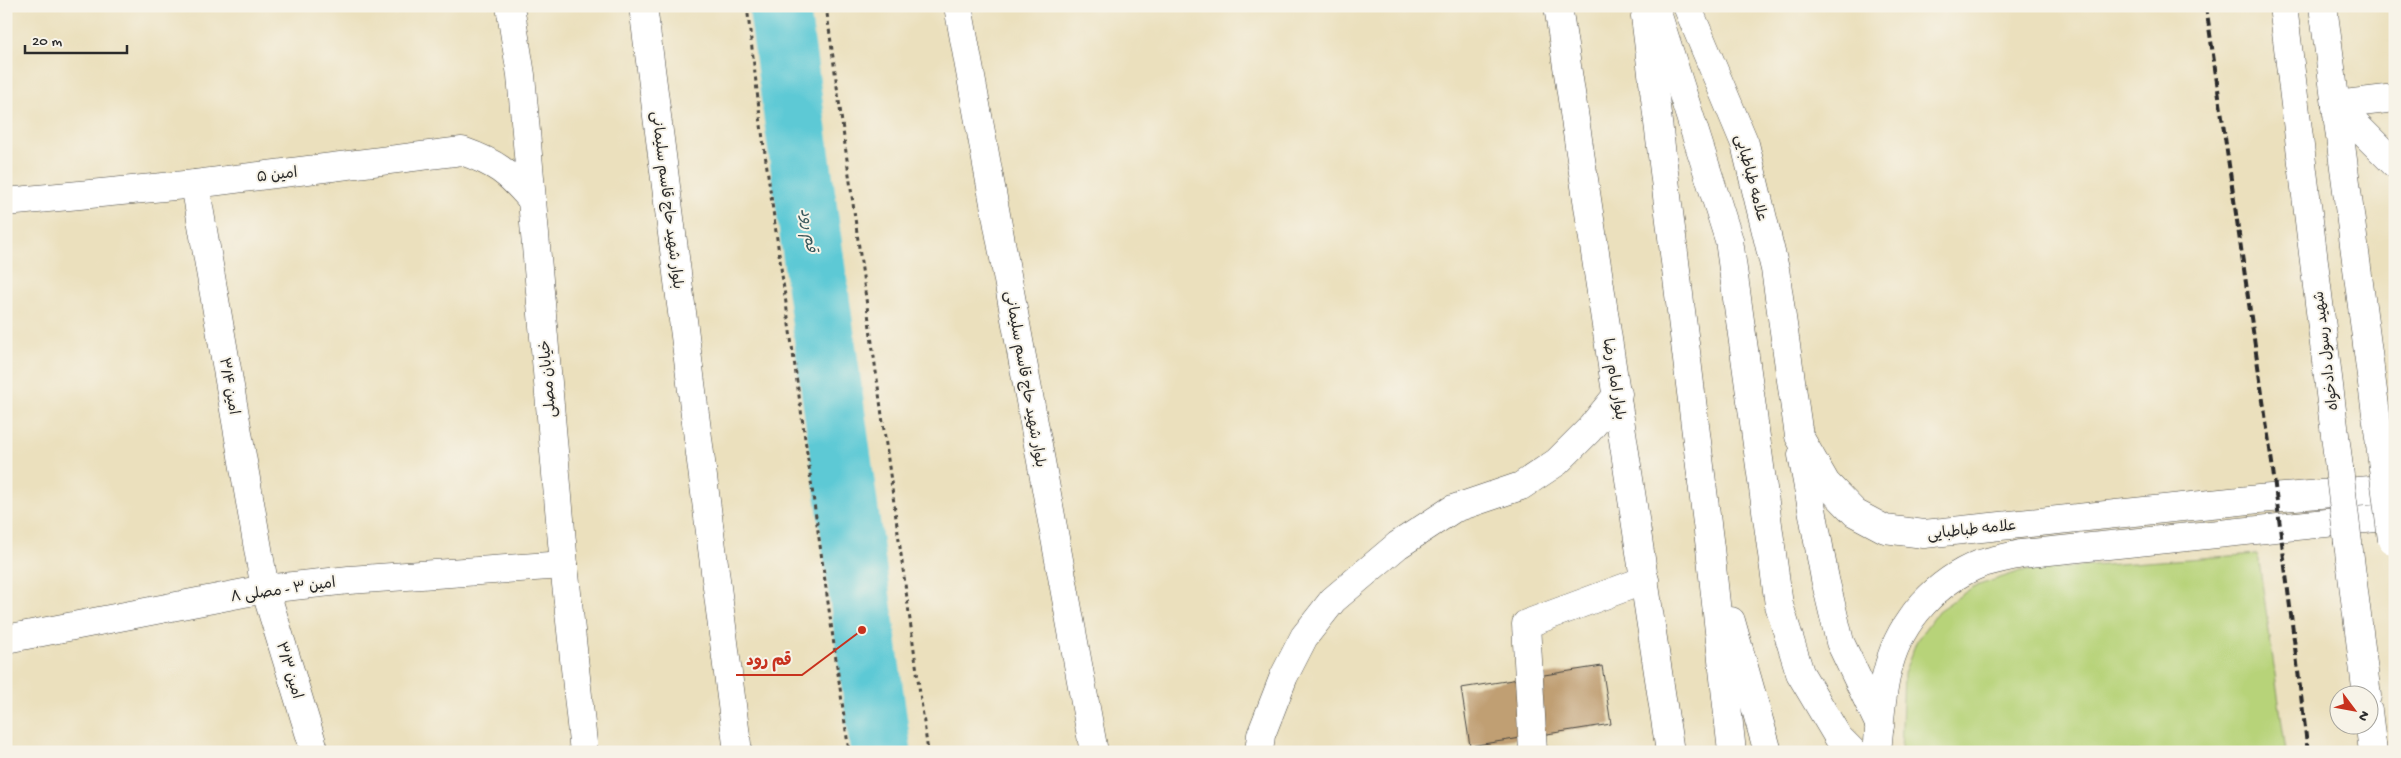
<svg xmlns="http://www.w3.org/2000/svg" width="2401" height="758" font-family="'Gochi Hand','Playpen Sans Arabic',sans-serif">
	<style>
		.green { fill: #b7d379; stroke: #717f52 }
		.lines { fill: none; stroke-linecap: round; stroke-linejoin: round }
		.river { stroke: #5dc9d5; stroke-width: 61 }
		.building { fill: #c09f73 }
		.minor-casing { stroke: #484641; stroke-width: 29 }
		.major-casing { stroke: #484641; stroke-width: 29 }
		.path { stroke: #484641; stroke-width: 3; stroke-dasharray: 4 4; stroke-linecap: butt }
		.minor { stroke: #fff; stroke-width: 28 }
		.major { stroke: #fff; stroke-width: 28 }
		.rail { stroke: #2b2b2b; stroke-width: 4; stroke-dasharray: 8 4; stroke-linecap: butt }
		.minor-bridge-casing { stroke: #484641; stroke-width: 29; stroke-linecap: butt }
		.minor-bridge { stroke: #fff; stroke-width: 28 }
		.labels { text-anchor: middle; stroke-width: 4; stroke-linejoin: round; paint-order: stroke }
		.street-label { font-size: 15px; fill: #2b2b2b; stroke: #f7f3e8 }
		.water-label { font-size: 16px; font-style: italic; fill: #3a5a5e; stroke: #f7f3e8 }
		.leader { fill: none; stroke: #c8321e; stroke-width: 2 }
		.callout-dot { fill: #c8321e; stroke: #f7f3e8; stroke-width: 2 }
		.callout-label { font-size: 16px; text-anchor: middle; font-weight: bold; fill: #c8321e; stroke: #f7f3e8; stroke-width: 4; stroke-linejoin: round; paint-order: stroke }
	</style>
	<rect width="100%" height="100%" fill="#f7f3e8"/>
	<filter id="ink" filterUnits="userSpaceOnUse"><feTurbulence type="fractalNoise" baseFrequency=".02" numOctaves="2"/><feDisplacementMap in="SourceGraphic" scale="10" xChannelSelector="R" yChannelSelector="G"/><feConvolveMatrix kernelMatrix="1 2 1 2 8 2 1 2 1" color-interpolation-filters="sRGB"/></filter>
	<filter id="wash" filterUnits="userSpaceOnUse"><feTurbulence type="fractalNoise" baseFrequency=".0096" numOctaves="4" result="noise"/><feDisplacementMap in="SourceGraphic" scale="20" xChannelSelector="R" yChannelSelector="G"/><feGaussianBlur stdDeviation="1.12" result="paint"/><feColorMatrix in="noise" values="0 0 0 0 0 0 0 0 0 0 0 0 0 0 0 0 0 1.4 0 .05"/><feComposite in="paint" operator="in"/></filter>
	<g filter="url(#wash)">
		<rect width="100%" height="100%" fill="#ebe0bd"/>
		<!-- green -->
		<path class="green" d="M 2258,554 L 2286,752 L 1901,752 L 1904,673 L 1917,640 L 1938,611 L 1973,587 L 2021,571 Z"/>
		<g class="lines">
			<!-- river -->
			<path class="river" d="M 779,6 L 881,752"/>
		</g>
		<g id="blocks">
			<!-- building -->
			<path class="building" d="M 1602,666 L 1611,724 L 1470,746 L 1461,688 Z"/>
		</g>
	</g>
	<g filter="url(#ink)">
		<use href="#blocks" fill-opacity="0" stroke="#484641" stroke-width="1"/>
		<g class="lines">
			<defs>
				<g id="minor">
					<path d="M 1687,6 L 1745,144 L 1775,269 L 1799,436 L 1826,483 L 1855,513 L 1885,529 L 1924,534 L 2259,499 L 2395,488"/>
					<path d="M 2283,6 L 2339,468"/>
					<path d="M 2323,6 L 2383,468"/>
					<path d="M 2336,105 L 2395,164"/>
					<path d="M 2336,105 L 2395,98"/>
					<path d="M 195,184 L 265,589 L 315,752"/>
					<path d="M 6,202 L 195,184 L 462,151 C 496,163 508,172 531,199"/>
					<path d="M 1802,455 L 1825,579 L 1840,642 L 1880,726"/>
					<path d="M 2348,543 L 2367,696"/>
					<path d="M 6,639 L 265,589 L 349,580 L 564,565"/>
					<path d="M 2368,711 L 2373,752"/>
					<path d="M 1533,752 L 1526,624 L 1645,580"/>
					<path d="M 1877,752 C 1880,724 1881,692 1889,665 C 1901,620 1937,581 1980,564 C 1993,560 2008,557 2021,554 L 2395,516"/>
				</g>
				<g id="major">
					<path d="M 510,6 L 521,75 L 564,565 L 584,752"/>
					<path d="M 643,6 L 738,752"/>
					<path d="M 958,6 L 1094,752"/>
					<path d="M 1558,6 L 1670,752"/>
					<path d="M 1655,6 L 1729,240 L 1779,605 L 1800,673 L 1838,737 L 1853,752"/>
					<path d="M 1645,16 L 1710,548 L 1732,752"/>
					<path d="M 1731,621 L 1768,752"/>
					<path d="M 1259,752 L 1261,735 L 1284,676 L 1304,637 L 1333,600 L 1398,545 L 1453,509 L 1521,486 L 1557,462 L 1589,430 L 1618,394"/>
				</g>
			</defs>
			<!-- minor casing -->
			<use href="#minor" class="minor-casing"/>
			<!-- major casing -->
			<use href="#major" class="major-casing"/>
			<!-- path -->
			<g class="path">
				<path d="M 747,6 L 761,125 L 849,752"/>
				<path d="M 826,6 L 928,752"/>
			</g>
			<!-- minor -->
			<use href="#minor" class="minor"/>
			<!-- major -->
			<use href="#major" class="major"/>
			<!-- rail -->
			<path class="rail" d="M 2206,6 L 2273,470 L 2308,752"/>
			<defs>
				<g id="minor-bridge">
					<path d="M 2339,468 L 2348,543"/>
					<path d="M 2383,468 L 2392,540"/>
				</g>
			</defs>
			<!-- minor-bridge casing -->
			<use href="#minor-bridge" class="minor-bridge-casing"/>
			<!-- minor-bridge -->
			<use href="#minor-bridge" class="minor-bridge"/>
		</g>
	</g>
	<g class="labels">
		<!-- street labels -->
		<g class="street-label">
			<text transform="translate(277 174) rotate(-7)" y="5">امین ۵</text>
			<text transform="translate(1752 178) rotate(75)" y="5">علامه طباطبایی</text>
			<text transform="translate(668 200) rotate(83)" y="5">بلوار شهید حاج قاسم سلیمانی</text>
			<text transform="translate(2325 351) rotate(-97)" y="5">شهید رسول دادخواه</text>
			<text transform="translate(547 379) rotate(-95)" y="5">خیابان مصلی</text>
			<text transform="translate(1026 379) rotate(80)" y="5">بلوار شهید حاج قاسم سلیمانی</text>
			<text transform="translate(1615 379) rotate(81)" y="5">بلوار امام رضا</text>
			<text transform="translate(230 386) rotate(80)" y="5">امین ۳/۴</text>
			<text transform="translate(1972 529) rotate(-6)" y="5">علامه طباطبایی</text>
			<text transform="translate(283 589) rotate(-8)" y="5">امین ۳ - مصلی ۸</text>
			<text transform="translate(290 670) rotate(73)" y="5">امین ۳/۳</text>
		</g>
		<!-- water labels -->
		<g class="water-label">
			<text transform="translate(810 230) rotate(82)" y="6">قم رود</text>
		</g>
	</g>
	<!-- callouts -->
	<path class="leader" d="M862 630L802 675H736"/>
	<circle class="callout-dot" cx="862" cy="630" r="5"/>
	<g class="callout-label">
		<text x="769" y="665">قم رود</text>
	</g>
	<!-- margin -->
	<rect width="2401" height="758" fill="none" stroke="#f7f3e8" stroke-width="25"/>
	<!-- north arrow -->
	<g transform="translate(2354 710) rotate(122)"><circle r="24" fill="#f7f3e8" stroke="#a5a39c"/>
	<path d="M0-4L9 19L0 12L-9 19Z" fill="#c8321e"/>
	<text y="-8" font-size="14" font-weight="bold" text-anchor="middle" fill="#2b2b2b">N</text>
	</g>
	<!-- scale -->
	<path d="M25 45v8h102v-8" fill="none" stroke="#2b2b2b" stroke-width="2.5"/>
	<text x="32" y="45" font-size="15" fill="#2b2b2b" stroke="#f7f3e8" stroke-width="4" paint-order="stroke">20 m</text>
</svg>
